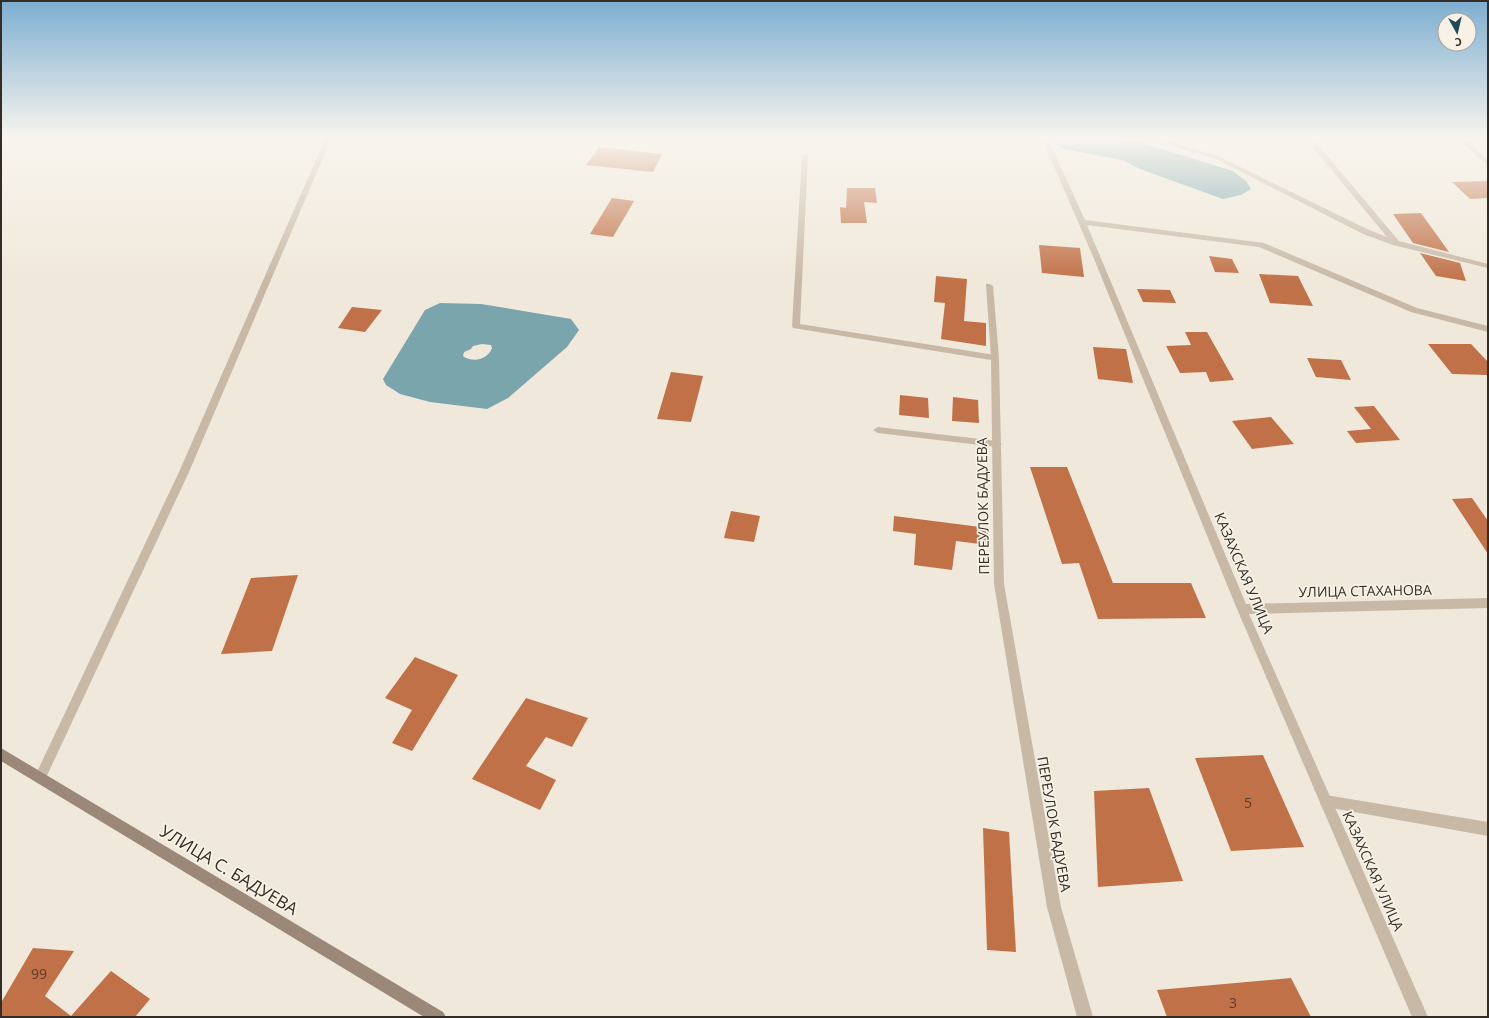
<svg xmlns="http://www.w3.org/2000/svg" width="1489" height="1018" font-family="'Open Sans',sans-serif">
	<style>
		.water { fill: #7aa5ac; fill-rule: evenodd }
		.building { fill: #c17148 }
		.lines { fill: none; stroke-linecap: round; stroke-linejoin: round }
		.lane { fill: #c8b9a7; fill-rule: evenodd }
		.street { fill: #c8b9a7; fill-rule: evenodd }
		.secondary { fill: #9b8878; fill-rule: evenodd }
		.labels { text-anchor: middle; stroke-width: 3.5; stroke-linejoin: round; paint-order: stroke }
		.street-label { font-size: 14px; fill: #342d27; stroke: #f8f2e6 }
		.near-number-label { font-size: 14px; fill: #573e2f }
		.near-street-label { font-size: 17px; fill: #342d27; stroke: #f8f2e6 }
	</style>
	<rect width="100%" height="100%" fill="#f0e8da"/>
	<!-- water -->
	<g class="water">
		<path d="M 1051,139 L 1117,139 L 1149,145 L 1233,171 L 1246,181 L 1251,189 L 1241,195 L 1223,199 L 1140,169 L 1122,160 L 1064,149 L 1057,145 Z"/>
		<path d="M 440,303 L 481,304 L 571,319 L 579,330 L 567,347 L 508,398 L 487,409 L 430,402 L 400,394 L 386,385 L 383,379 L 425,310 ZM 482,344 L 491,345 L 492,348 C 488,360 472,363 463,356 L 464,352 L 471,349 L 473,346 Z"/>
	</g>
	<!-- building -->
	<g class="building">
		<path d="M 599,147 L 662,154 L 653,172 L 586,165 Z"/>
		<path d="M 1488,181 L 1488,198 L 1470,199 L 1452,182 Z"/>
		<path d="M 847,188 L 875,188 L 877,203 L 864,202 L 867,223 L 841,223 L 840,207 L 846,208 Z"/>
		<path d="M 612,198 L 634,201 L 613,237 L 590,234 Z"/>
		<path d="M 1421,213 L 1449,252 L 1413,243 L 1393,214 Z"/>
		<path d="M 1039,245 L 1080,248 L 1084,277 L 1042,273 Z"/>
		<path d="M 1420,253 L 1460,263 L 1466,281 L 1436,276 Z"/>
		<path d="M 1209,256 L 1232,259 L 1239,273 L 1215,272 Z"/>
		<path d="M 1259,274 L 1298,276 L 1313,306 L 1270,303 Z"/>
		<path d="M 936,276 L 967,279 L 964,321 L 986,323 L 986,346 L 941,339 L 945,303 L 934,302 Z"/>
		<path d="M 1137,289 L 1170,290 L 1176,303 L 1143,302 Z"/>
		<path d="M 352,307 L 382,310 L 365,332 L 338,328 Z"/>
		<path d="M 1185,332 L 1207,332 L 1234,380 L 1210,382 L 1206,372 L 1180,373 L 1166,346 L 1191,345 Z"/>
		<path d="M 1428,344 L 1471,344 L 1488,362 L 1488,375 L 1452,374 Z"/>
		<path d="M 1093,347 L 1126,349 L 1133,383 L 1098,379 Z"/>
		<path d="M 1307,358 L 1341,360 L 1351,380 L 1316,377 Z"/>
		<path d="M 671,372 L 703,376 L 691,422 L 657,419 Z"/>
		<path d="M 900,395 L 928,398 L 929,418 L 899,415 Z"/>
		<path d="M 953,397 L 978,400 L 979,423 L 952,421 Z"/>
		<path d="M 1374,406 L 1400,440 L 1356,443 L 1347,431 L 1371,429 L 1354,407 Z"/>
		<path d="M 1271,417 L 1294,444 L 1252,449 L 1232,421 Z"/>
		<path d="M 1030,467 L 1067,467 L 1113,583 L 1191,583 L 1206,618 L 1098,619 L 1079,563 L 1062,564 Z"/>
		<path d="M 1472,498 L 1488,521 L 1488,554 L 1452,499 Z"/>
		<path d="M 731,511 L 760,516 L 754,542 L 724,538 Z"/>
		<path d="M 894,516 L 988,528 L 988,545 L 956,541 L 952,570 L 914,565 L 916,534 L 893,531 Z"/>
		<path d="M 298,575 L 272,651 L 221,654 L 251,578 Z"/>
		<path d="M 415,657 L 458,675 L 412,751 L 392,743 L 412,710 L 385,698 Z"/>
		<path d="M 526,698 L 588,718 L 572,747 L 546,737 L 526,766 L 556,780 L 540,810 L 472,779 Z"/>
		<path d="M 1263,755 L 1304,847 L 1231,851 L 1195,758 Z"/>
		<path d="M 1149,788 L 1183,881 L 1098,887 L 1094,791 Z"/>
		<path d="M 983,828 L 1009,832 L 1016,952 L 987,950 Z"/>
		<path d="M 33,948 L 74,951 L 45,996 L 71,1016 L 111,971 L 150,999 L 135,1017 L 1,1017 L 2,1001 Z"/>
		<path d="M 1291,978 L 1311,1017 L 1167,1017 L 1157,990 Z"/>
	</g>
	<g class="lines">
		<!-- lane -->
		<g class="lane">
			<path d="M 325,139 L 331,139 L 189,472 L 44,782 L 40,784 L 36,782 L 34,778 L 36,774 L 179,472 Z"/>
			<path d="M 986,284 L 989,284 L 993,286 L 999,358 L 995,361 L 991,358 Z"/>
			<path d="M 878,427 L 997,441 L 1002,444 L 997,447 L 878,433 L 873,430 Z"/>
			<path d="M 1326,795 L 1488,822 L 1488,836 L 1326,807 L 1321,806 L 1320,801 L 1321,796 Z"/>
		</g>
		<!-- street -->
		<g class="street">
			<path d="M 1042,139 L 1048,139 L 1085,220 L 1264,243 L 1417,308 L 1488,326 L 1488,332 L 1411,312 L 1259,247 L 1087,225 L 1246,604 L 1488,598 L 1488,608 L 1249,614 L 1428,1017 L 1412,1017 L 1237,609 L 1092,254 Z"/>
			<path d="M 1148,139 L 1160,139 L 1218,156 L 1369,230 L 1387,237 L 1306,139 L 1313,139 L 1399,241 L 1488,264 L 1488,268 L 1393,245 L 1363,234 L 1214,158 Z"/>
			<path d="M 1458,139 L 1465,139 L 1488,160 L 1488,166 Z"/>
			<path d="M 805,154 L 808,156 L 800,324 L 995,355 L 999,358 L 1004,584 L 1061,907 L 1093,1017 L 1077,1017 L 1047,907 L 994,584 L 991,360 L 793,328 L 792,326 L 802,156 Z"/>
		</g>
		<!-- secondary -->
		<path class="secondary" d="M 1,748 L 443,1012 L 446,1017 L 424,1017 L 1,761 Z"/>
	</g>
	<!-- sky -->
	<linearGradient id="sky" x2="0" y2="1"><stop stop-color="#7caed0"/><stop offset="0.49" stop-color="#f8f5ee"/><stop offset="1" stop-color="#f8f5ee" stop-opacity="0"/></linearGradient>
	<rect width="1489" height="282" fill="url(#sky)"/>
	<g class="labels">
		<!-- street labels -->
		<g class="street-label">
			<text transform="translate(983 506) rotate(-91)" y="5">ПЕРЕУЛОК БАДУЕВА</text>
			<text transform="translate(1244 573) rotate(67)" y="5">КАЗАХСКАЯ УЛИЦА</text>
			<text transform="translate(1365 591) rotate(-1)" y="5">УЛИЦА СТАХАНОВА</text>
			<text transform="translate(1054 824) rotate(80)" y="5">ПЕРЕУЛОК БАДУЕВА</text>
			<text transform="translate(1373 871) rotate(66)" y="5">КАЗАХСКАЯ УЛИЦА</text>
		</g>
		<!-- near-number labels -->
		<g class="near-number-label">
			<text x="1248" y="808">5</text>
			<text x="39" y="979">99</text>
			<text x="1233" y="1008">3</text>
		</g>
		<!-- near-street labels -->
		<g class="near-street-label">
			<text transform="translate(229 870) rotate(31)" y="6">УЛИЦА С. БАДУЕВА</text>
		</g>
	</g>
	<!-- border -->
	<rect width="1489" height="1018" fill="none" stroke="#342d27" stroke-width="4"/>
	<!-- north arrow -->
	<g transform="translate(1457 32) rotate(172)"><circle r="19" fill="#f8f2e6" stroke="#aaa39a"/>
	<path d="M0-3L7 15L0 10L-7 15Z" fill="#1f4b54"/>
	<text y="-6" font-size="11" font-weight="bold" text-anchor="middle" fill="#342d27">С</text>
	</g>
</svg>
